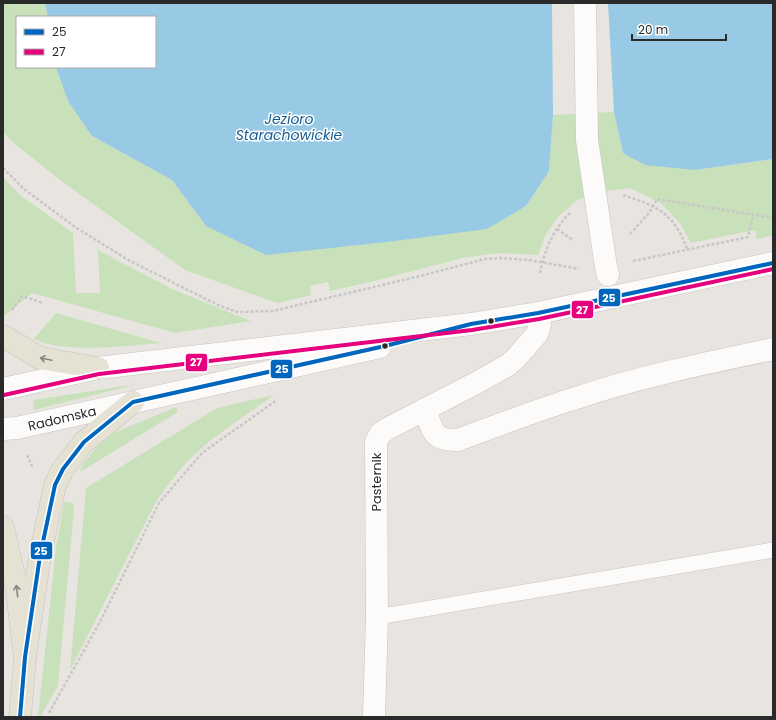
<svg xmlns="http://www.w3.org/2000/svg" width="776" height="720" font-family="Poppins,sans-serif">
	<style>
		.green { fill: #c8e1bb }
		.water { fill: #98cae5 }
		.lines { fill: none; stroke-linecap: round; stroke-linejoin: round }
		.lane-casing { stroke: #c6c4c5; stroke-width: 16 }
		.street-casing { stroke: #c6c4c5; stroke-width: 23 }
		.secondary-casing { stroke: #c6c4c5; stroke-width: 23 }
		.primary-casing { stroke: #c4c3c1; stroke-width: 23 }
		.path { stroke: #c8c7c7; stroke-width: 2.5; stroke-dasharray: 3 2; stroke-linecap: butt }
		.lane { stroke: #fcfbfa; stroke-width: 15 }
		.street { stroke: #fcfbfa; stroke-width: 22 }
		.secondary { stroke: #fcfbfa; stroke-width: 22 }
		.primary { stroke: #e5e2d4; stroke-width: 22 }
		.bus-1-casing { stroke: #fff; stroke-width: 7 }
		.bus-2-casing { stroke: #fff; stroke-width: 7 }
		.bus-1 { stroke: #0065bd; stroke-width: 4 }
		.bus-2 { stroke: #e5007d; stroke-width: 4 }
		.oneway { stroke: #88867f }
		.bus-dot { fill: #2a2a2a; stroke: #fff; stroke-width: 1.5 }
		.labels { text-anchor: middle; stroke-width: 3; stroke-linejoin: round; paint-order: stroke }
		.street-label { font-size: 13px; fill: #2a2a2a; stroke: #fff }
		.water-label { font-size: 14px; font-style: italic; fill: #165c92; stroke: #fff }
		.line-badge { stroke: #fff; stroke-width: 1.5 }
		.badge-label { font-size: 11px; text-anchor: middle; font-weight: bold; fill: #fff }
	</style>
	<rect width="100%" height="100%" fill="#e8e5e0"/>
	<!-- green -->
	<g class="green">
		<path d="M 3,3 L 45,3 L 48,17 L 17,17 L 17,67 L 56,67 L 92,136 L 172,180 L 206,226 L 526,206 L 549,171 L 553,115 L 614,112 L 623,153 L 695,170 L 773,159 L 773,236 L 757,239 L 755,230 L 691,243 L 679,222 L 661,203 L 630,188 L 600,192 L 577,200 L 557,218 L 545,236 L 538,255 L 498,253 L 463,258 L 370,282 L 330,291 L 328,282 L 310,286 L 311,295 L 277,303 L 185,270 L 64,183 L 11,141 L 3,131 Z"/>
		<path d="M 3,177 L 21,196 L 73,233 L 76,293 L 100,293 L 98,250 L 172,289 L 251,321 L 175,333 L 32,293 L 4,316 L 3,315 Z"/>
		<path d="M 56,313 L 161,343 C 127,346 65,354 34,339 Z"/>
		<path d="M 138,384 L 34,410 L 33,400 Z"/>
		<path d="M 274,395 C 248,414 219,432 195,454 C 180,468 169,484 157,500 L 70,670 L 86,488 L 217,408 Z"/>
		<path d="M 176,407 L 178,412 L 80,472 L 82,465 L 98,446 L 114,433 Z"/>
		<path d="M 64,502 L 73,503 L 74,510 L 58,686 L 40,717 L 38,717 L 56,548 Z"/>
	</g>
	<!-- water -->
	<g class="water">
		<path d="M 45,3 L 552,3 L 553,115 L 549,171 L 526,206 L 487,229 L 386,242 L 266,255 L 206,226 L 172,180 L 92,136 L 68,101 L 56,67 L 155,67 L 155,17 L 48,17 Z"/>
		<path d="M 608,3 L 773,3 L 773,159 L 695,170 L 645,165 L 623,153 L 614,112 Z"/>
	</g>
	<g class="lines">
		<defs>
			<path id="lane" d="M 377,617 L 773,550"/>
			<g id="street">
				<path d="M 585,3 L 587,140 L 606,267 L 608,275"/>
				<path d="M 425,409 C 433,431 432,441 458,440 C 496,426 534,411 573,399 C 638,377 706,363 773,349"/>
				<path d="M 374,717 L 377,617 L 376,442 L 380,434 L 387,429 L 478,382 L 508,365 L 516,358 L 537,334 L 540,325 L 538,313"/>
			</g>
			<g id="secondary">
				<path d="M 3,389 L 98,368 L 471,324 L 538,313 L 773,263"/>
				<path d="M 3,429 L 17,428 L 380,347"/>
			</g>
			<g id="primary">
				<path d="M 3,336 L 40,358 L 98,368"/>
				<path d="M 3,527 L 16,584 L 25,657 L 20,717"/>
				<path d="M 25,657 L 40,556 L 55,485 L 63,469 L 84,442 L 133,402"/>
			</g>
		</defs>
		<!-- lane casing -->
		<use href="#lane" class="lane-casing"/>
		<!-- street casing -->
		<use href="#street" class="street-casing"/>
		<!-- secondary casing -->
		<use href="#secondary" class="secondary-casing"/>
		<!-- primary casing -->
		<use href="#primary" class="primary-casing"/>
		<!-- path -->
		<g class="path">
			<path d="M 3,168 L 24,189 L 75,227 L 130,261 L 218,305 L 237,312 L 273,311 L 420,276 L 485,259 L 502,258 L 529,260 L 579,269"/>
			<path d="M 623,195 C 659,207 674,213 688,251"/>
			<path d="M 557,229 L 573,240"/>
			<path d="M 630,234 L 649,213 L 657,199 L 773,218"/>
			<path d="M 633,261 L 748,237 L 753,216"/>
			<path d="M 540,273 C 544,251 554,228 570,213"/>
			<path d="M 12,310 L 22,296 L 43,303"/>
			<path d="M 27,455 L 33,468"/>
			<path d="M 49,713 L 102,618 L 159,503 L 202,453 L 277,400"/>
		</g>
		<!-- lane -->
		<use href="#lane" class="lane"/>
		<!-- street -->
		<use href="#street" class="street"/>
		<!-- secondary -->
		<use href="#secondary" class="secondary"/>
		<!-- primary -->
		<use href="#primary" class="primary"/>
		<defs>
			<path id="bus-1" d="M 20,717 L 25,657 L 40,556 L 55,485 L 63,469 L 84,442 L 133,402 L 385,346 L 471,324 L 538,313 L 773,263"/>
			<path id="bus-2" d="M 4,395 L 99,374 L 472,330 L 539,319 L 773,269"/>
		</defs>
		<!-- bus-1 casing -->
		<use href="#bus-1" class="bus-1-casing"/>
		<!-- bus-2 casing -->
		<use href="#bus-2" class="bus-2-casing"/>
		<!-- bus-1 -->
		<use href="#bus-1" class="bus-1"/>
		<!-- bus-2 -->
		<use href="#bus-2" class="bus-2"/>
	</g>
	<!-- one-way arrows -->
	<defs><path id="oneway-shaft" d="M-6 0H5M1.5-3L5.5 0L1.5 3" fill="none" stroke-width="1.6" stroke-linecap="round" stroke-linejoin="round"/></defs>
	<g class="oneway">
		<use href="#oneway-shaft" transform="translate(46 359) rotate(-168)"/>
		<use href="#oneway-shaft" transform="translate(17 591) rotate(-97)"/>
	</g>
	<!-- markers -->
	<g class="bus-dot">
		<circle cx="491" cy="321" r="3.5"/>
		<circle cx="385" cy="346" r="3.5"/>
	</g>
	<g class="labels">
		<!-- street labels -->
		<g class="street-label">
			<text transform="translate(62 418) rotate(-13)" y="5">Radomska</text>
			<text transform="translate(376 482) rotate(-90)" y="5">Pasternik</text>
		</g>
		<!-- water labels -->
		<g class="water-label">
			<text x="289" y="124">Jezioro<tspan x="289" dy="16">Starachowickie</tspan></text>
		</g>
	</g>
	<g class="line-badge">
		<rect x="598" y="288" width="23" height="19" rx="4" fill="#0065bd"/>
		<rect x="571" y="300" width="23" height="19" rx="4" fill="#e5007d"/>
		<rect x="185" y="353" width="23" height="19" rx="4" fill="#e5007d"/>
		<rect x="270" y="359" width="23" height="20" rx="4" fill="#0065bd"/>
		<rect x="30" y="541" width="23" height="19" rx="4" fill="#0065bd"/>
	</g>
	<g class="badge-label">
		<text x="609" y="302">25</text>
		<text x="582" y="314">27</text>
		<text x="196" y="366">27</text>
		<text x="282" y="373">25</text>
		<text x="41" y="555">25</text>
	</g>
	<!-- border -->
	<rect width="776" height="720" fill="none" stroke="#2a2a2a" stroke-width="8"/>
	<!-- legend -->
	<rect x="16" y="16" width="140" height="52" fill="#ffffff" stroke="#aaaaaa"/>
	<rect x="24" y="29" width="20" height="6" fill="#0065bd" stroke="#aaaaaa"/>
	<text x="52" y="36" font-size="12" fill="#2a2a2a">25</text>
	<rect x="24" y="49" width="20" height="6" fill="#e5007d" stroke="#aaaaaa"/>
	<text x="52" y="56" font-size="12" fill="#2a2a2a">27</text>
	<!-- scale -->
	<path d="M632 34v6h94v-6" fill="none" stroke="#2a2a2a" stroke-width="2"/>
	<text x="638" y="34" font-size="12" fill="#2a2a2a" stroke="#ffffff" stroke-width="3" paint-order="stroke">20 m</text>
</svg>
